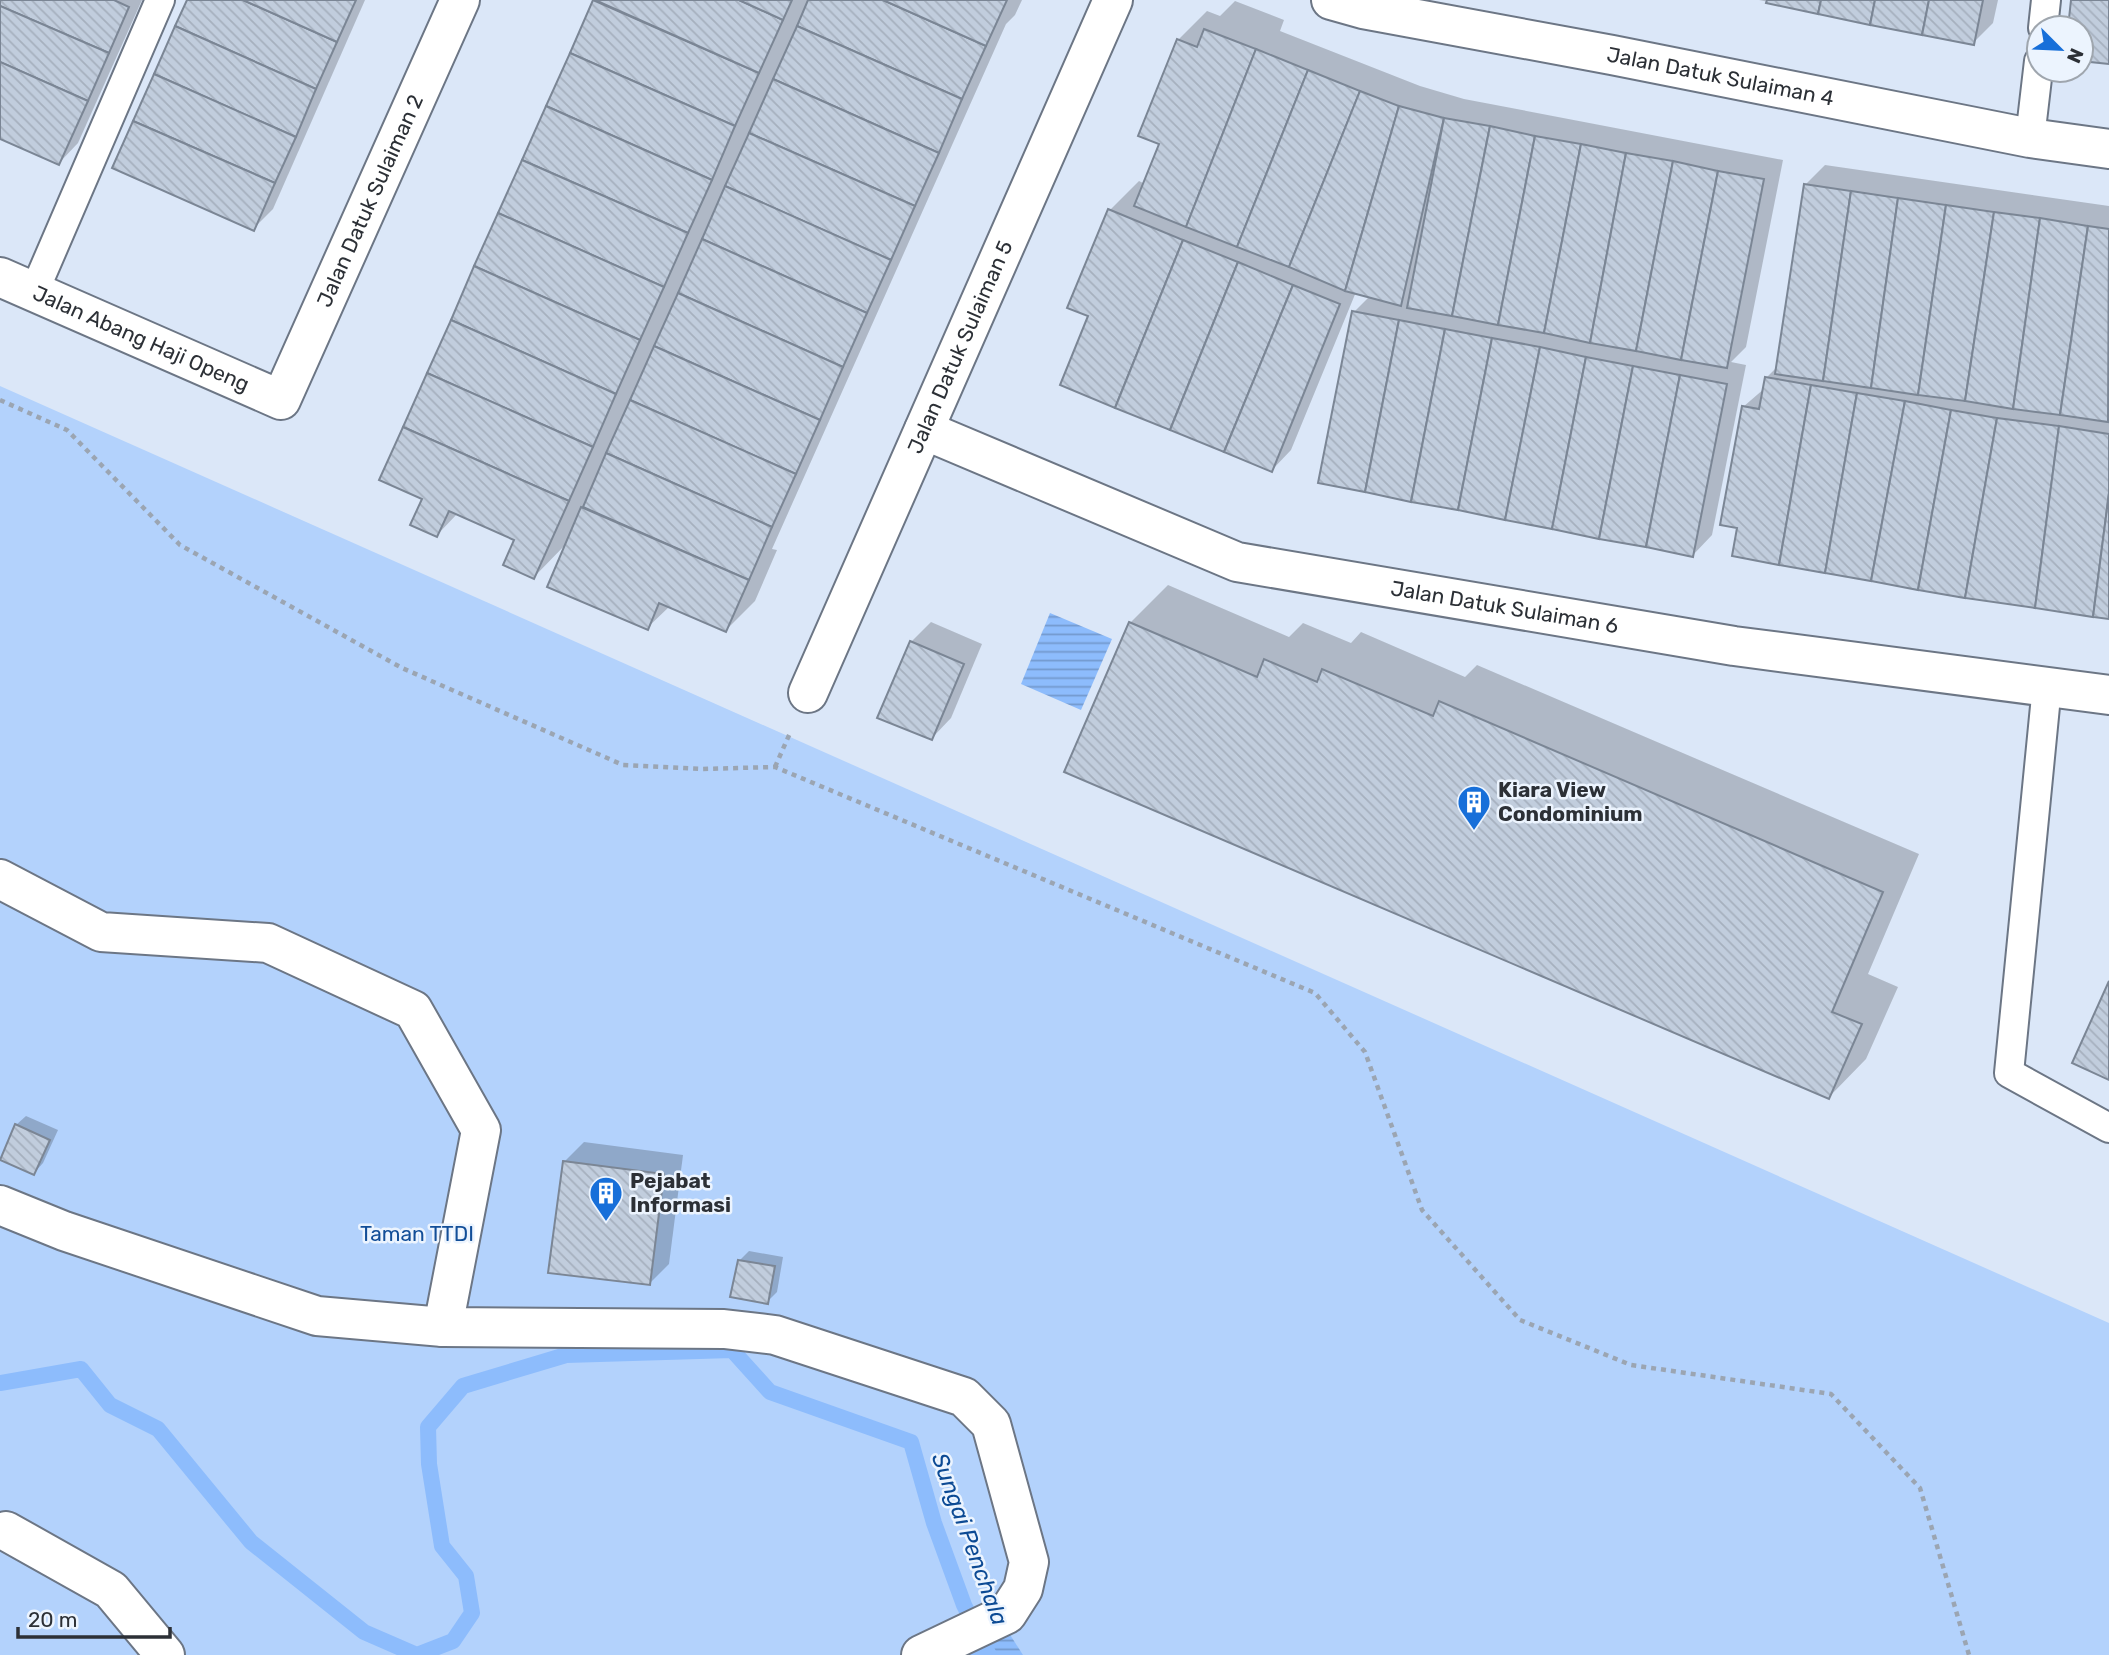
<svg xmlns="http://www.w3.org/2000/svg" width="2109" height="1655" font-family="Rubik,sans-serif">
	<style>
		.park { fill: #b3d2fc }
		.water { fill: url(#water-rules) }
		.shadow { fill: #0003 }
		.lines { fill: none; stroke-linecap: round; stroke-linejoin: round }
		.stream { stroke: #8dbcfc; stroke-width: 16 }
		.building { fill: url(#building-back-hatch); stroke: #7b8695; stroke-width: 2 }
		.lane-casing { stroke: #6c7685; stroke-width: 32 }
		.street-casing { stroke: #6c7685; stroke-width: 42 }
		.path { stroke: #9ba5b2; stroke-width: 4.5; stroke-dasharray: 5 5; stroke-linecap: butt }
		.lane { stroke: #fff; stroke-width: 28 }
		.street { stroke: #fff; stroke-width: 38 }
		.labels { text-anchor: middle; stroke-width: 5; stroke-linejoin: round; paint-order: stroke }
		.street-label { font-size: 21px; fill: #2c3036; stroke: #ecf4fe }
		.poi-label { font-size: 21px; font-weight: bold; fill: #2c3036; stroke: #ecf4fe; text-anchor: start }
		.park-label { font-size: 21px; fill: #124e98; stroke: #ecf4fe }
		.water-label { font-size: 23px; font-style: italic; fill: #0c4a94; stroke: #ecf4fe }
	</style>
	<defs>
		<pattern id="water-rules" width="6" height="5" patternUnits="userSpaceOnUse" patternTransform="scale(1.75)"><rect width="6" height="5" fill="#8dbcfc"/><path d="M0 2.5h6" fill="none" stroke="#7399cd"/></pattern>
		<pattern id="building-back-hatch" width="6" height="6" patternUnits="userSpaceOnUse" patternTransform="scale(1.75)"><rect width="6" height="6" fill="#c1cddd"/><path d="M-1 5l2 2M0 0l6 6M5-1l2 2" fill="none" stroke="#a6b0be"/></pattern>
	</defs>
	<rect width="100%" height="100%" fill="#dbe7f8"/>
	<!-- park -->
	<path class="park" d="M 0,386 L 2109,1323 L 2109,1655 L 0,1655 Z"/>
	<!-- water -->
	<g class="water">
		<path d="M 1050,613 L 1112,639 L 1081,710 L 1021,684 Z"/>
		<path d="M 1007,1630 L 1023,1655 L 961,1655 Z"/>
	</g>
	<!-- shadow -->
	<g class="shadow">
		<path d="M 0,0 L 142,0 L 78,143 L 59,163 L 0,137 Z"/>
		<path d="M 188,0 L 365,0 L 273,209 L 254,228 Z"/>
		<path d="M 595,0 L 1022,0 L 1015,15 L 1006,24 L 772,549 L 777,550 L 755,601 L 726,630 L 670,606 L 647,628 L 568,542 L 534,577 L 516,539 L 458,513 L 437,535 L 424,498 L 382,479 Z"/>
		<path d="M 1759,0 L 1998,0 L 1993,23 L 1973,43 Z"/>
		<path d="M 1235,1 L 1284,20 L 1280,31 L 1420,86 L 1464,99 L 1783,160 L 1746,347 L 1731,362 L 1746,365 L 1712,535 L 1693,555 L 1354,312 L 1370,296 L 1356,292 L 1291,450 L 1272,470 L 1091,315 L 1110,210 L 1139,181 L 1143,183 L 1161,143 L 1178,40 L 1207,11 L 1220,16 Z"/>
		<path d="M 1825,165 L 2109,206 L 2109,617 L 1739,527 L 1743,407 L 1765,388 L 1766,378 L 1778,366 L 1805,185 Z"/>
		<path d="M 1168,585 L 1289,637 L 1303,623 L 1351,643 L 1361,632 L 1465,677 L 1477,665 L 1919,854 L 1868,974 L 1898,987 L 1866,1059 L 1829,1097 L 1130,623 Z"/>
		<path d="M 931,622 L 982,644 L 951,718 L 932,738 L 911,642 Z"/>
		<path d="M 26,1116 L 58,1130 L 43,1163 L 34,1173 L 16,1125 Z"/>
		<path d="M 584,1142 L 683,1155 L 669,1264 L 649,1284 L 564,1162 Z"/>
		<path d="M 749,1251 L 783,1257 L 777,1292 L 767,1302 L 739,1261 Z"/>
	</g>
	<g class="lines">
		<!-- stream -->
		<path class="stream" d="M 0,1383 L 81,1369 L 110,1405 L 158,1429 L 251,1542 L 364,1632 L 417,1655 L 453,1641 L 472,1613 L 466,1576 L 442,1546 L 429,1464 L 428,1427 L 463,1386 L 566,1355 L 732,1350 L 770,1392 L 911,1442 L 934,1523 L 964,1605 L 989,1655"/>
	</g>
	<!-- building -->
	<g class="building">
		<path d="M 0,0 L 114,0 L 129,7 L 109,53 L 0,6 Z"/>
		<path d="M 187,0 L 243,0 L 337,42 L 316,89 L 175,26 Z"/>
		<path d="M 243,0 L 356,0 L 337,42 Z"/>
		<path d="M 593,0 L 759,73 L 735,126 L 570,53 Z"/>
		<path d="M 595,0 L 739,0 L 783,20 L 759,73 Z"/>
		<path d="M 739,0 L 792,0 L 783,20 Z"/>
		<path d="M 808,0 L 883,0 L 986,46 L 962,99 L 797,26 Z"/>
		<path d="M 883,0 L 1007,0 L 986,46 Z"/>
		<path d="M 1767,0 L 1821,0 L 1818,14 L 1766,3 Z"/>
		<path d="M 1821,0 L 1875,0 L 1870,25 L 1818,14 Z"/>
		<path d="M 1875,0 L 1929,0 L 1922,35 L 1870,25 Z"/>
		<path d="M 1929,0 L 1983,0 L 1974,45 L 1922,35 Z"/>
		<path d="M 2071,0 L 2109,0 L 2109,64 L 2081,61 L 2081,28 L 2068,28 Z"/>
		<path d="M 0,6 L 109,53 L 88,101 L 0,62 Z"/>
		<path d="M 175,26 L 316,89 L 296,137 L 154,74 Z"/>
		<path d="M 797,26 L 962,99 L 939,153 L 773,79 Z"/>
		<path d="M 1204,29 L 1256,49 L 1186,227 L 1134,206 L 1159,144 L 1138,136 L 1177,39 L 1197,47 Z"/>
		<path d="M 1256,49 L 1308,70 L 1237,247 L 1186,227 Z"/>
		<path d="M 570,53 L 735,126 L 712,180 L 546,106 Z"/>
		<path d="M 0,62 L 88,101 L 59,165 L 0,139 Z"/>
		<path d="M 1308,70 L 1360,91 L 1289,267 L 1237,247 Z"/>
		<path d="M 154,74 L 296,137 L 275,183 L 133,121 Z"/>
		<path d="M 773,79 L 939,153 L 915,206 L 749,133 Z"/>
		<path d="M 1360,91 L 1399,106 L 1345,291 L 1289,267 Z"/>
		<path d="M 546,106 L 712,180 L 688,233 L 522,160 Z"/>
		<path d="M 1399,106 L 1444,118 L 1401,306 L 1345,291 Z"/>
		<path d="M 1444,118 L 1490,126 L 1452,316 L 1407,308 Z"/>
		<path d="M 133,121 L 275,183 L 254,231 L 112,168 Z"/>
		<path d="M 1490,126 L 1535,136 L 1498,325 L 1452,316 Z"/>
		<path d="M 749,133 L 915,206 L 891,260 L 725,186 Z"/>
		<path d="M 1535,136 L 1581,144 L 1544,333 L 1498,325 Z"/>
		<path d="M 1581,144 L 1626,153 L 1590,343 L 1544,333 Z"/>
		<path d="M 1626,153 L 1673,161 L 1636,351 L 1590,343 Z"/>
		<path d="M 522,160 L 688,233 L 664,287 L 498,213 Z"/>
		<path d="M 1673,161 L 1718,171 L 1681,360 L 1636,351 Z"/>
		<path d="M 1718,171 L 1764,179 L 1727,368 L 1681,360 Z"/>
		<path d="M 1804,184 L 1851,191 L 1823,381 L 1775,374 Z"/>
		<path d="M 725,186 L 891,260 L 867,313 L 702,239 Z"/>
		<path d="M 1851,191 L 1898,198 L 1871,388 L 1823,381 Z"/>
		<path d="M 1898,198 L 1946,205 L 1918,395 L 1871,388 Z"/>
		<path d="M 1946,205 L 1994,212 L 1965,401 L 1918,395 Z"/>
		<path d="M 1108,209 L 1183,240 L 1115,408 L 1060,385 L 1088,316 L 1067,308 Z"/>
		<path d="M 1994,212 L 2040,218 L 2013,409 L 1965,401 Z"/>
		<path d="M 498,213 L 664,287 L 640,340 L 474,266 Z"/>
		<path d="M 2040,218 L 2088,226 L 2060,415 L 2013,409 Z"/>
		<path d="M 2088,226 L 2109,229 L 2108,422 L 2060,415 Z"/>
		<path d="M 702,239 L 867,313 L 843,367 L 678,293 Z"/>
		<path d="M 1183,240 L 1238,262 L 1170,430 L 1115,408 Z"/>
		<path d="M 1238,262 L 1293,285 L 1224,452 L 1170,430 Z"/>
		<path d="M 474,266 L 640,340 L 616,394 L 451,320 Z"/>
		<path d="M 1293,285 L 1340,304 L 1272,472 L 1224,452 Z"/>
		<path d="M 678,293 L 843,367 L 820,420 L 654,346 Z"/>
		<path d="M 1352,311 L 1399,320 L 1365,492 L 1318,483 Z"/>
		<path d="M 451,320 L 616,394 L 593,447 L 427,373 Z"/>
		<path d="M 1399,320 L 1445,329 L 1411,502 L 1365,492 Z"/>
		<path d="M 1445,329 L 1492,338 L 1458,510 L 1411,502 Z"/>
		<path d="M 1492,338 L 1540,347 L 1505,520 L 1458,510 Z"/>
		<path d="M 654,346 L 820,420 L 796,474 L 630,400 Z"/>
		<path d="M 1540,347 L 1586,357 L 1552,529 L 1505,520 Z"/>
		<path d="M 1586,357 L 1633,366 L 1599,539 L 1552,529 Z"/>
		<path d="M 1633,366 L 1680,375 L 1646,547 L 1599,539 Z"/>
		<path d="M 427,373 L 593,447 L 569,501 L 403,427 Z"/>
		<path d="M 1680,375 L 1727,384 L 1693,557 L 1646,547 Z"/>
		<path d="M 1765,377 L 1811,385 L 1779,565 L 1732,556 L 1737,528 L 1720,525 L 1742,406 L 1759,409 Z"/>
		<path d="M 1811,385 L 1857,393 L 1825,573 L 1779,565 Z"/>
		<path d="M 1857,393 L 1905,401 L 1871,581 L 1825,573 Z"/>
		<path d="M 630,400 L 796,474 L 772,527 L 606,453 Z"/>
		<path d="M 1905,401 L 1951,410 L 1918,590 L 1871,581 Z"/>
		<path d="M 1951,410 L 1997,418 L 1965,598 L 1918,590 Z"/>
		<path d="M 1997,418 L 2059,426 L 2035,608 L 1965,598 Z"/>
		<path d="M 2059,426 L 2109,434 L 2109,493 L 2093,617 L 2035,608 Z"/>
		<path d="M 403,427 L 569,501 L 534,579 L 503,565 L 514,540 L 449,511 L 437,537 L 410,525 L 422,499 L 379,480 Z"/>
		<path d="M 606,453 L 772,527 L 749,580 L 583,507 Z"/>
		<path d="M 2109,493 L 2109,619 L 2093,617 Z"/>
		<path d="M 581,507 L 749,580 L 726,632 L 659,603 L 648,630 L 547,587 Z"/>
		<path d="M 1129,622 L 1257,677 L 1264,659 L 1317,682 L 1322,669 L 1433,716 L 1439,701 L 1883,892 L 1832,1012 L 1862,1024 L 1829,1099 L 1064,772 Z"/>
		<path d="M 910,641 L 964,664 L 932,740 L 877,718 Z"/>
		<path d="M 2109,981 L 2109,1080 L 2072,1063 Z"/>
		<path d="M 15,1124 L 50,1140 L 34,1175 L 0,1160 Z"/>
		<path d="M 563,1161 L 664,1174 L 650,1285 L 548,1273 Z"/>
		<path d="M 738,1260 L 775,1266 L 768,1304 L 730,1297 Z"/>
	</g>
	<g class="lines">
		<defs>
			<g id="lane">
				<path d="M 2043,28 L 2046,0"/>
				<path d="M 2030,138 L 2039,61"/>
				<path d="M 34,292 L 160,0"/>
				<path d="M 2047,686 L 2009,1073 L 2109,1128"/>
			</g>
			<g id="street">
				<path id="s1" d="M 1331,0 L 1363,9 L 1612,55 L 2030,138 L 2109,149"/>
				<path id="s2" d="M 0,277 L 281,400 L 460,0"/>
				<path id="s3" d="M 924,430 L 1237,562 L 1734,646 L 2109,695"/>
				<path id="s4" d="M 808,693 L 1113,0"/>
				<path d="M 0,879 L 101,932 L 268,943 L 413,1010 L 481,1130 L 443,1327"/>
				<path d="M 0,1205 L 64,1231 L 317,1316 L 443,1327 L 724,1329 L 775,1335 L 964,1397 L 991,1424 L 1029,1562 L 1023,1589 L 1007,1614 L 921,1655"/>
				<path d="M 6,1531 L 111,1590 L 165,1655"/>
			</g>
		</defs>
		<!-- lane casing -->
		<use href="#lane" class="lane-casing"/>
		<!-- street casing -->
		<use href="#street" class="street-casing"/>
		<!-- path -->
		<g class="path">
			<path d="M 0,400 L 67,430 L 180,545 L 402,668 L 623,765 L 701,769 L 775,767 L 1315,993 L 1365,1052 L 1422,1210 L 1520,1320 L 1631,1365 L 1831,1394 L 1920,1488 L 1969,1655"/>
			<path d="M 775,767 L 790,733"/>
		</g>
		<!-- lane -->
		<use href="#lane" class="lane"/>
		<!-- street -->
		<use href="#street" class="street"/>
	</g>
	<!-- icons -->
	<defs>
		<symbol id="building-pin" viewBox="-11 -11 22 30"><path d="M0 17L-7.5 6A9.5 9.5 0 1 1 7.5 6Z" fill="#176fd9" stroke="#ecf4fe"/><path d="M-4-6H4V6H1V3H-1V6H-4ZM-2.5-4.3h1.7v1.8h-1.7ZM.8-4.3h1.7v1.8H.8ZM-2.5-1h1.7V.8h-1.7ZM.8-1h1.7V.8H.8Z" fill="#fff"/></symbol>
	</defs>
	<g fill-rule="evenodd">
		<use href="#building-pin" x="1455" y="783" width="38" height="52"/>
		<use href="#building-pin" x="587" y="1174" width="38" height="52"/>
	</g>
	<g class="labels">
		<!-- street labels -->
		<g class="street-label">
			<text dy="7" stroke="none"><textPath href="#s1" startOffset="397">Jalan Datuk Sulaiman 4</textPath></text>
			<text dy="7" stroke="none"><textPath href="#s2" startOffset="525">Jalan Datuk Sulaiman 2</textPath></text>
			<text dy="7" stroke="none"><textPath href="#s2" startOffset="154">Jalan Abang Haji Openg</textPath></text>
			<text dy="7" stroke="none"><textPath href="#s4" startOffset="378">Jalan Datuk Sulaiman 5</textPath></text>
			<text dy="7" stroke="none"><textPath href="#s3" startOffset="611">Jalan Datuk Sulaiman 6</textPath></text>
		</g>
		<!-- poi labels -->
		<g class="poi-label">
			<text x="1498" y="797">Kiara View<tspan x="1498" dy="24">Condominium</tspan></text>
			<text x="630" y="1188">Pejabat<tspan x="630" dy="24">Informasi</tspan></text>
		</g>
		<!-- park labels -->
		<g class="park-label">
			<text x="417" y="1241">Taman TTDI</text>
		</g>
		<!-- water labels -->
		<g class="water-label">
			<text transform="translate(970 1539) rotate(70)" y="8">Sungai Penchala</text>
		</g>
	</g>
	<!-- north arrow -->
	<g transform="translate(2060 49) rotate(114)"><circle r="33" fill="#ecf4fe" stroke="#9fa6ae" stroke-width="2"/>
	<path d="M0-5L12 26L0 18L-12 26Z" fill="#176fd9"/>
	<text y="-10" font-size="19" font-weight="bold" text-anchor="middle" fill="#2c3036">N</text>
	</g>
	<!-- scale -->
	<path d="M18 1627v10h152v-10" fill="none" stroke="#2c3036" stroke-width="3.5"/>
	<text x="28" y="1627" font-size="21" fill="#2c3036" stroke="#ecf4fe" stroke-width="5" paint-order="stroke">20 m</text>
</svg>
